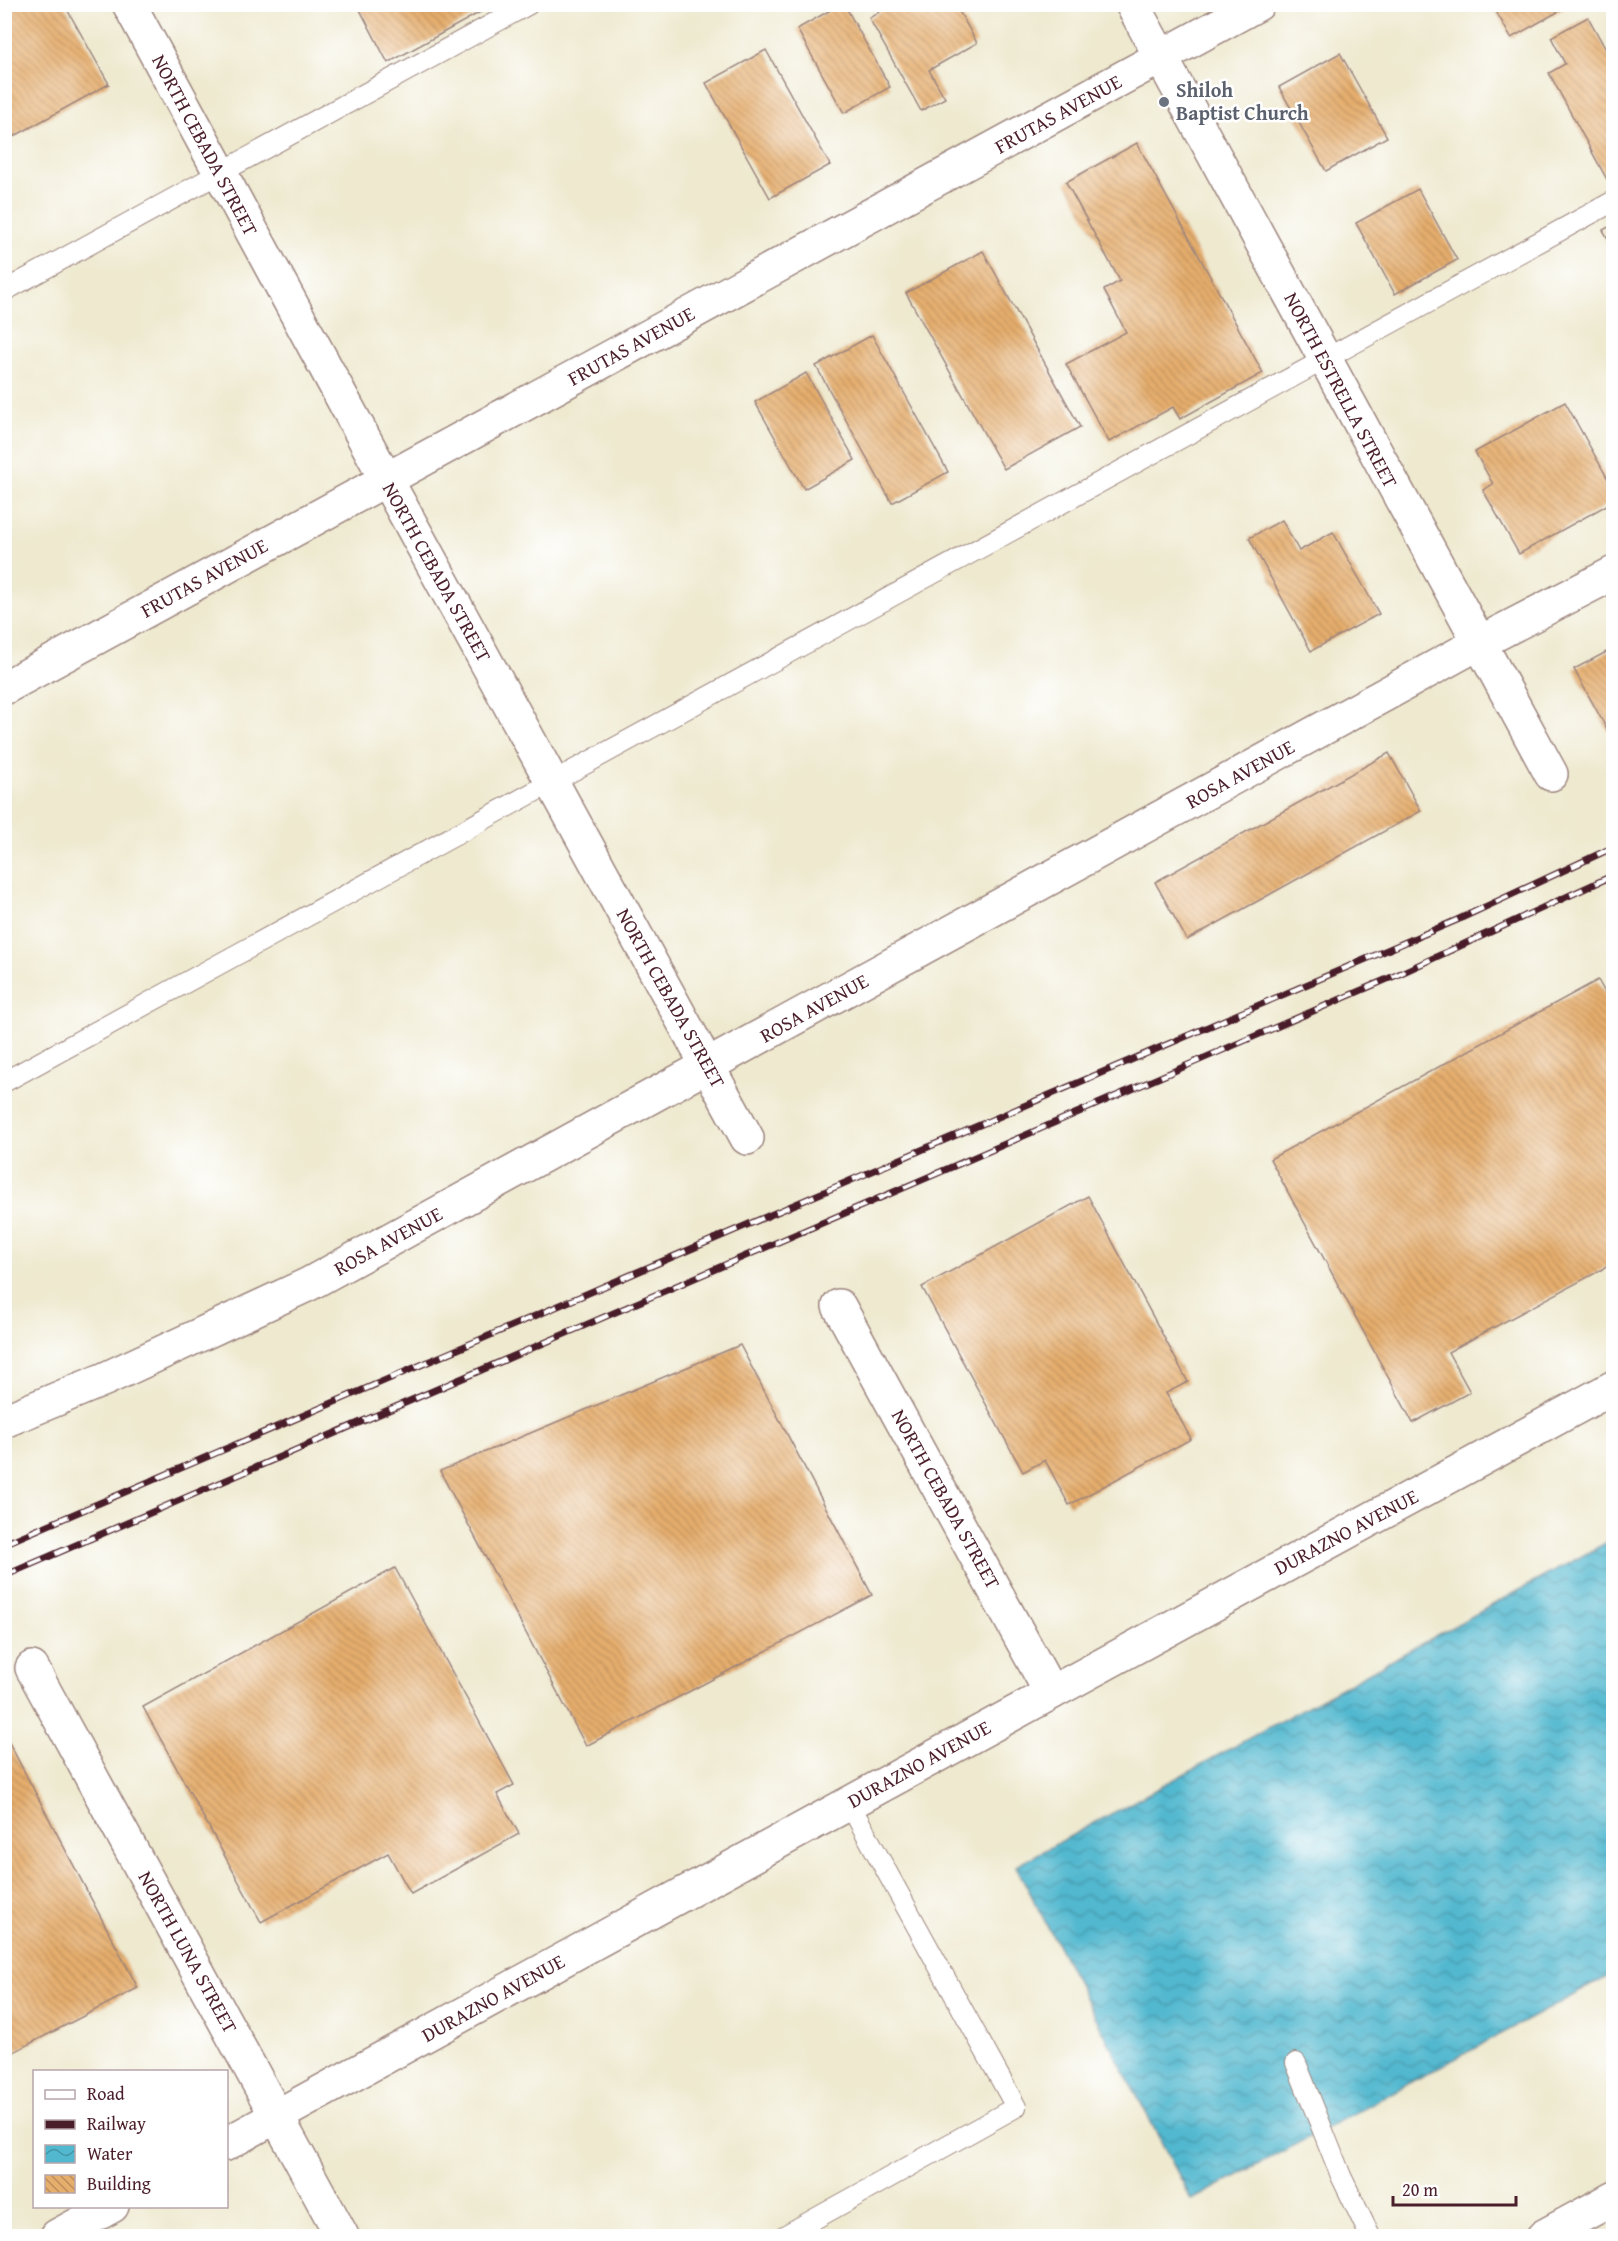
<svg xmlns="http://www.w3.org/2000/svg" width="1618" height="2241" font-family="'Gentium Book Plus',serif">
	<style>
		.water { fill: url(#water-waves); stroke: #4e6c7d; stroke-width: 1.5 }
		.building { fill: url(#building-back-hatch) }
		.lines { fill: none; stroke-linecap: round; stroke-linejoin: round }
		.service-casing { stroke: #9c847d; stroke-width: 22 }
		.minor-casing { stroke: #9c847d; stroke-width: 36 }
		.secondary-casing { stroke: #9c847d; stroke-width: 36 }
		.service { stroke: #fff; stroke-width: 20 }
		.minor { stroke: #fff; stroke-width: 33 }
		.secondary { stroke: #fff; stroke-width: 33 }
		.rail-casing { stroke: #4a1f2b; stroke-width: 7 }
		.rail { stroke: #fff; stroke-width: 4.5; stroke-dasharray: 14; stroke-linecap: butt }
		.worship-dot { fill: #6b7280; stroke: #fff; stroke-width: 2 }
		.labels { text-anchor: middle; stroke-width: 5; stroke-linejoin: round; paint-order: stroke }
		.worship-label { font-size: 20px; font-weight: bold; fill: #5b616d; stroke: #fff; text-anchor: start }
		.street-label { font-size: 20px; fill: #4a1f2b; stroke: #fff }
	</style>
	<defs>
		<pattern id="water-waves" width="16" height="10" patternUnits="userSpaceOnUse" patternTransform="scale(1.5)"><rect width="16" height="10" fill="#51b8cf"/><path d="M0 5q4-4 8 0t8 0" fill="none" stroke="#4595a8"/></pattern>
		<pattern id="building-back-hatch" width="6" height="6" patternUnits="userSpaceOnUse" patternTransform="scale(1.5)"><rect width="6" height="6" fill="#e6ae6d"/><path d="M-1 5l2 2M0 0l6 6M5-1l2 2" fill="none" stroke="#bc8d5a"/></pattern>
	</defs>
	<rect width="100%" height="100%" fill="#fff"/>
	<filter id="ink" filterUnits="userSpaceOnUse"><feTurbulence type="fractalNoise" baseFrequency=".0167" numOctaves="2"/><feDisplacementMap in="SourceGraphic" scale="12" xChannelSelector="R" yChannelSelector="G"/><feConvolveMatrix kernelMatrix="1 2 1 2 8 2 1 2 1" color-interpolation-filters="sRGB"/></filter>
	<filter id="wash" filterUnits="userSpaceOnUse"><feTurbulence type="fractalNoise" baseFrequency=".008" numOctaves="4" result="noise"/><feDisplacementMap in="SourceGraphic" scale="24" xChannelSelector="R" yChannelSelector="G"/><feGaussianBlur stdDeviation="1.35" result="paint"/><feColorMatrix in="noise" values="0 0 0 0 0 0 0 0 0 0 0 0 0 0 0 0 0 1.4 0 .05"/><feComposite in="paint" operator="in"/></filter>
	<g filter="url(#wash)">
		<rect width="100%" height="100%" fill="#eee9cf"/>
		<!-- water -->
		<path class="water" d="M 1613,1539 L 1613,1974 L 1192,2200 L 1016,1866 Z"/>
		<g id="blocks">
			<!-- building -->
			<g class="building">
				<path d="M 4,4 L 64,4 L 109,84 L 4,142 Z"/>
				<path d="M 357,4 L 495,4 L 388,63 Z"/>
				<path d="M 841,4 L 844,4 L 890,87 L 844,113 L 797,29 Z"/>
				<path d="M 893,4 L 955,4 L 977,43 L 929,70 L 945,98 L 921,111 L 869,18 Z"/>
				<path d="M 1492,4 L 1572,4 L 1511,38 Z"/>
				<path d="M 1588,17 L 1614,64 L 1614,183 L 1610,185 L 1549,73 L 1565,64 L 1551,37 Z"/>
				<path d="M 766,50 L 830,165 L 770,198 L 706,83 Z"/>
				<path d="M 1340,53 L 1387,137 L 1326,171 L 1279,87 Z"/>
				<path d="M 1137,143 L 1263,373 L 1180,419 L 1173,407 L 1109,442 L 1066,364 L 1126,332 L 1104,290 L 1120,281 L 1066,182 Z"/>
				<path d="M 1418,189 L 1457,260 L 1395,294 L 1356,223 Z"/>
				<path d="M 1614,224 L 1614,249 L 1603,230 Z"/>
				<path d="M 983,251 L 1080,427 L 1004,469 L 906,293 Z"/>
				<path d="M 872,335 L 948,472 L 892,503 L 816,366 Z"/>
				<path d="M 806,373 L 855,460 L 804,489 L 755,402 Z"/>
				<path d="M 1565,402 L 1614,490 L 1614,501 L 1519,554 L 1483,490 L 1493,484 L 1475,452 Z"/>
				<path d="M 1282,520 L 1299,551 L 1333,532 L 1379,614 L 1311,651 L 1249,538 Z"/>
				<path d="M 1614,648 L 1614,742 L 1574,669 Z"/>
				<path d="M 1389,753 L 1421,811 L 1187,940 L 1155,882 Z"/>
				<path d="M 1598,980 L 1614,1009 L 1614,1263 L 1448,1352 L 1470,1392 L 1413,1423 L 1270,1159 Z"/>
				<path d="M 1088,1196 L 1188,1382 L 1166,1393 L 1191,1439 L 1069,1505 L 1045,1460 L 1023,1472 L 922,1287 Z"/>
				<path d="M 740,1345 L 872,1595 L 586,1746 L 440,1471 Z"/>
				<path d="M 395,1568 L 514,1785 L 497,1794 L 519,1834 L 411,1894 L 388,1853 L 261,1922 L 143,1707 Z"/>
				<path d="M 4,1733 L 138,1988 L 4,2057 Z"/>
			</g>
		</g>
	</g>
	<g filter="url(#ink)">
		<use href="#blocks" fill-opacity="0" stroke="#9c847d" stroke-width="1.5"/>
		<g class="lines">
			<defs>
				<g id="service">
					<path d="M 4,291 L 529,4"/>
					<path d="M 4,1082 L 1614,201"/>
					<path d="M 1296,2063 L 1341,2176 L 1370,2236"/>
					<path d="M 784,2236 L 1016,2107 L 849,1803"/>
				</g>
				<g id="minor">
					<path d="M 129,4 L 386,479 L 747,1138"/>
					<path d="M 1132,4 L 1551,774"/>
					<path d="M 4,688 L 1258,4"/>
					<path d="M 839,1306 L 1051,1693"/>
					<path d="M 4,1421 L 105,1379 L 309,1284 L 1479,643 L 1614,573"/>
					<path d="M 32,1668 L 342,2236"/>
					<path d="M 226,2144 L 1051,1693 L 1614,1387"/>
					<path d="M 57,2236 L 112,2206"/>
				</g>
				<path id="secondary" d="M 1544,2236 L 1614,2198"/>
			</defs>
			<!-- service casing -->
			<use href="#service" class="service-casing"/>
			<!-- minor casing -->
			<use href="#minor" class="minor-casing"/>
			<!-- secondary casing -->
			<use href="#secondary" class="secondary-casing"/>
			<!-- service -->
			<use href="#service" class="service"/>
			<!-- minor -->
			<use href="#minor" class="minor"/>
			<!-- secondary -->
			<use href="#secondary" class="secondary"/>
			<defs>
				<g id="rail">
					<path d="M 4,1544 L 1457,920 L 1614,847"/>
					<path d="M 4,1576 L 1399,974 L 1614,875"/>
				</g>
			</defs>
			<!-- rail casing -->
			<use href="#rail" class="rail-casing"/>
			<!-- rail -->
			<use href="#rail" class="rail"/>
		</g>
	</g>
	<!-- markers -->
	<circle class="worship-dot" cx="1164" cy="102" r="6"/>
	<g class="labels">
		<!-- worship labels -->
		<g class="worship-label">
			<text x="1176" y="97">Shiloh<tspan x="1176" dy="23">Baptist Church</tspan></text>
		</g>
		<!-- street labels -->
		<g class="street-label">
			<text transform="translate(1058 114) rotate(-29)" y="7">FRUTAS AVENUE</text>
			<text transform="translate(205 145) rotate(62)" y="7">NORTH CEBADA STREET</text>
			<text transform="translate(631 346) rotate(-29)" y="7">FRUTAS AVENUE</text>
			<text transform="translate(1341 390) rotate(62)" y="7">NORTH ESTRELLA STREET</text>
			<text transform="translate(437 572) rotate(61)" y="7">NORTH CEBADA STREET</text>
			<text transform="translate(204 578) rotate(-29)" y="7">FRUTAS AVENUE</text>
			<text transform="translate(1240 774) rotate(-29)" y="7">ROSA AVENUE</text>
			<text transform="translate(671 998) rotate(61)" y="7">NORTH CEBADA STREET</text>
			<text transform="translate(814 1008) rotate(-29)" y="7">ROSA AVENUE</text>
			<text transform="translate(388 1241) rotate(-29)" y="7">ROSA AVENUE</text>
			<text transform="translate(946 1499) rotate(61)" y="7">NORTH CEBADA STREET</text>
			<text transform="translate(1346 1532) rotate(-28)" y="7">DURAZNO AVENUE</text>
			<text transform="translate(919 1764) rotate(-29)" y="7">DURAZNO AVENUE</text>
			<text transform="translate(188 1952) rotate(61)" y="7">NORTH LUNA STREET</text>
			<text transform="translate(493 1998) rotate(-29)" y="7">DURAZNO AVENUE</text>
		</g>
	</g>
	<!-- margin -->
	<rect width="1618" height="2241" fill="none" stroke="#fff" stroke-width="24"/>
	<!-- legend -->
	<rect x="33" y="2070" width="195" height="138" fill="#ffffff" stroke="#b7a5aa" stroke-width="1.5"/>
	<rect x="45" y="2090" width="30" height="9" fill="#ffffff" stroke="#b7a5aa" stroke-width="1.5"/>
	<text x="87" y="2100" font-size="18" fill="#4a1f2b">Road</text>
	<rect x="45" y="2120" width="30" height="9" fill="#4a1f2b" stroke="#b7a5aa" stroke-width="1.5"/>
	<text x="87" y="2130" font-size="18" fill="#4a1f2b">Railway</text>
	<rect x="45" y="2145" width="30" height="18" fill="url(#water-waves)" stroke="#b7a5aa" stroke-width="1.5"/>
	<text x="87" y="2160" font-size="18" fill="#4a1f2b">Water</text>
	<rect x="45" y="2175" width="30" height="18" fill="url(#building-back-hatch)" stroke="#b7a5aa" stroke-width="1.5"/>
	<text x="87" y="2190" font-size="18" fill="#4a1f2b">Building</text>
	<!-- scale -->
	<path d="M1393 2196v9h123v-9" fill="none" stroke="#4a1f2b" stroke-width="3"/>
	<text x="1402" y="2196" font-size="18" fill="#4a1f2b" stroke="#ffffff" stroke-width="4.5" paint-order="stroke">20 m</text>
</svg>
